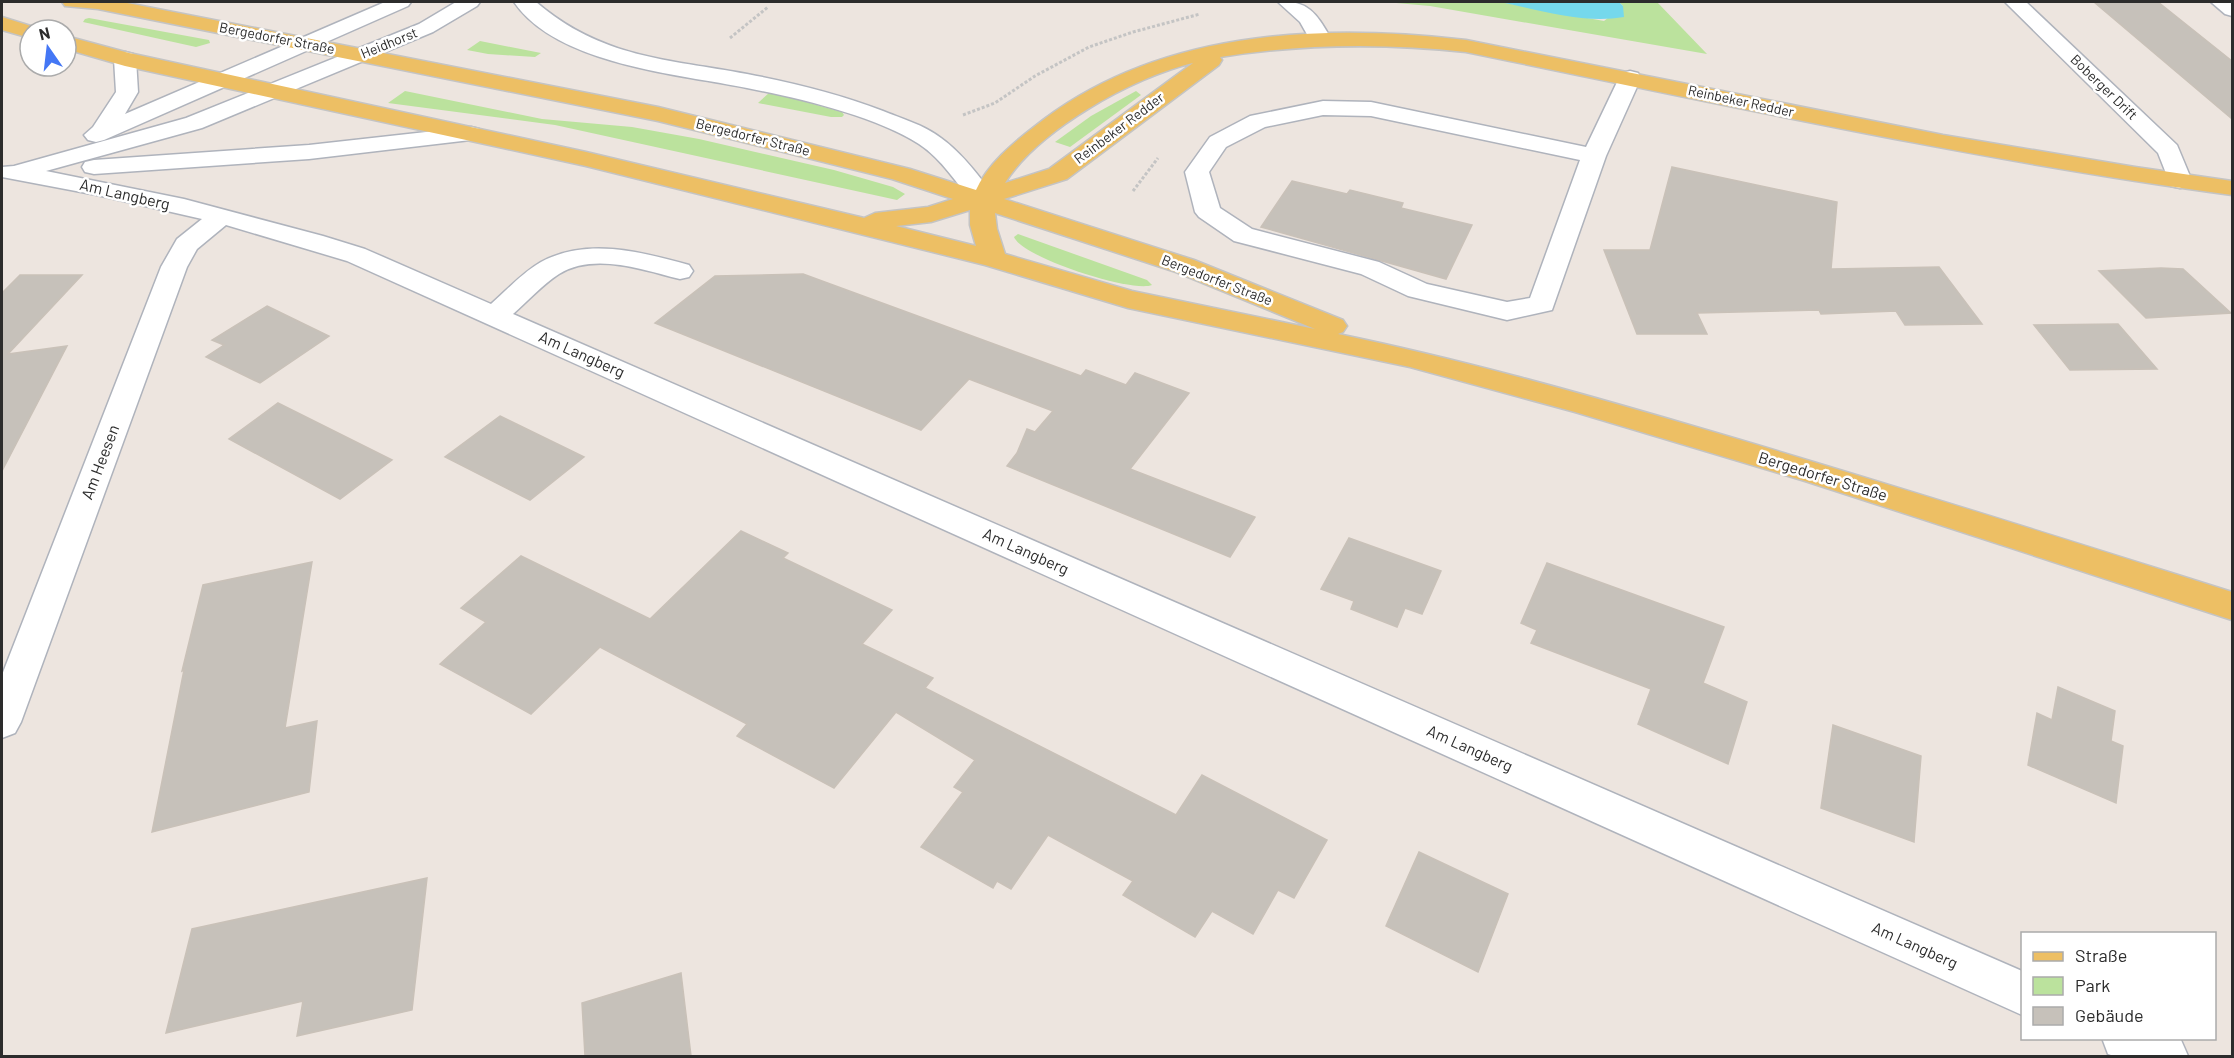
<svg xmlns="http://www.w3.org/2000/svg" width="2234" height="1058" font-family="Barlow,sans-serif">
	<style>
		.green { fill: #bbe29d }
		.water { fill: #75d8ec }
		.building { fill: #c6c1ba; stroke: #c9c1b8; stroke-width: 1.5 }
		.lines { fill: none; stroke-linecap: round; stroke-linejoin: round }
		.minor-casing { stroke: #afb3bc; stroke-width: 3 }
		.major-casing { stroke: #c4c4c4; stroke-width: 3 }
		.path { stroke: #c4c4c4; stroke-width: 3; stroke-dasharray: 3 2; stroke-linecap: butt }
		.minor { fill: #fff; fill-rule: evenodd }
		.major { fill: #edbf64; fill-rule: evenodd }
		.labels { text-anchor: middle; stroke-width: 5; stroke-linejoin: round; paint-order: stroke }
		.far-street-label { font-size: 14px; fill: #2c2c2c; stroke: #fff }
		.street-label { font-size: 16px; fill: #2c2c2c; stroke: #fff }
	</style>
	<rect width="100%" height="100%" fill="#ede5df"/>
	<!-- green -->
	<g class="green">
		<path d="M 1385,2 L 1500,2 L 1604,21 L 1623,6 L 1619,2 L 1657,2 L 1707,54 L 1430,6 Z"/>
		<path d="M 89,18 L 209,40 L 210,43 L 196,47 L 83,22 L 85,19 Z"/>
		<path d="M 480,41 L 541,53 L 535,57 L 488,54 L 467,50 Z"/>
		<path d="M 405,91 L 542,119 L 632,127 L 699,139 L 834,170 L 893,187 L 905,194 L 897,200 L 555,125 L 388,103 Z"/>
		<path d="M 1136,91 L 1141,95 L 1070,147 L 1055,142 L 1091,116 Z"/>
		<path d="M 770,92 L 842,112 L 844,115 L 842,117 L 831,117 L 758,103 Z"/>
		<path d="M 1018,234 L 1147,280 L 1152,285 C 1132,293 1023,258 1014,237 Z"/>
	</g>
	<!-- water -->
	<path class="water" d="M 1500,2 L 1619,2 L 1623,6 L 1624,17 C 1583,24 1540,10 1500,2 Z"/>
	<!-- building -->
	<g class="building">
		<path d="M 2094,2 L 2158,2 L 2232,61 L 2232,119 Z"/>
		<path d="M 1672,167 L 1837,202 L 1831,269 L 1939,267 L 1982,324 L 1905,325 L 1896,311 L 1821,314 L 1819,310 L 1697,313 L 1707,334 L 1637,334 L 1604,250 L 1650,250 Z"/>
		<path d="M 1292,181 L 1347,194 L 1350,190 L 1403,203 L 1401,208 L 1472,225 L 1446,279 L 1261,227 Z"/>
		<path d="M 2161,268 L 2183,269 L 2231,313 L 2146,318 L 2099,271 Z"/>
		<path d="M 803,274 L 1081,376 L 1086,370 L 1126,385 L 1135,373 L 1189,393 L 1130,469 L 1255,517 L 1230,557 L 1007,466 L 1017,453 L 1027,429 L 1035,432 L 1053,411 L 969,379 L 921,430 L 655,323 L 715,276 Z"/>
		<path d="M 20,275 L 82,275 L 8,354 L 67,346 L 2,471 L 2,293 Z"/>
		<path d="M 267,306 L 329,336 L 260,383 L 206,357 L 224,345 L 212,340 Z"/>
		<path d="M 2118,324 L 2157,369 L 2070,370 L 2034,325 Z"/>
		<path d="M 278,403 L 392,460 L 340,499 L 229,439 Z"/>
		<path d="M 500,416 L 584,457 L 530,500 L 445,457 Z"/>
		<path d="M 741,531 L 788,553 L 783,558 L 892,610 L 862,644 L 933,678 L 925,688 L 1176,815 L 1202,775 L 1327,840 L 1294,898 L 1278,890 L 1253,934 L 1212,911 L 1195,937 L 1123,895 L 1133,881 L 1048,835 L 1011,889 L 997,881 L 993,888 L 921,847 L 963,792 L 954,787 L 975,760 L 896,712 L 834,788 L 737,736 L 747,724 L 600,647 L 531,714 L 440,664 L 486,622 L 461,608 L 521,556 L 650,619 Z"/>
		<path d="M 1349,538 L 1441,571 L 1422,614 L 1405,608 L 1397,627 L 1351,609 L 1354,601 L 1321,589 Z"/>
		<path d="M 312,562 L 285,728 L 317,721 L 309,792 L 152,832 L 184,670 L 182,671 L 203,585 Z"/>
		<path d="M 1547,563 L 1724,627 L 1703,683 L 1747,702 L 1728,764 L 1638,724 L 1651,689 L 1531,643 L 1537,630 L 1521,623 Z"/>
		<path d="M 2058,687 L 2115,711 L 2111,741 L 2123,746 L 2116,803 L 2028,765 L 2037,713 L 2052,720 Z"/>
		<path d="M 1833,725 L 1921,756 L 1914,842 L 1821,808 Z"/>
		<path d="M 1419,852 L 1508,894 L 1478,972 L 1386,926 Z"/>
		<path d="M 427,878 L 412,1010 L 297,1036 L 303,1001 L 166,1033 L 192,929 Z"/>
		<path d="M 681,973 L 691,1056 L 585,1056 L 582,1003 Z"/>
	</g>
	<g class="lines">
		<defs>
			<g id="minor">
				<path d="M 385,2 L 411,2 L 408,6 L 104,140 L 96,142 L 88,140 L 84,135 L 93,127 L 116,92 L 114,59 L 117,54 L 125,52 L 133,54 L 136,59 L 138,92 L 125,114 Z"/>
				<path d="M 456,2 L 480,2 L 477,6 L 433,32 L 202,128 L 46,171 L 184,199 L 323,236 L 365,249 L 491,304 C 507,290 522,273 541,262 C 587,237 642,252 689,265 L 693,271 L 689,277 L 680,279 C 642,270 595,252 559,274 C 542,285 528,301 513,314 L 2022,971 L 2022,1015 L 347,261 L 226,225 L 197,249 L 187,267 L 21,722 L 15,733 L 2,738 L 2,675 L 161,267 L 177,239 L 202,219 L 97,195 L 2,177 L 2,167 L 14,166 L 186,118 L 419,24 Z"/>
				<path d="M 514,2 L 536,2 C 601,58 667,59 747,74 C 794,83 839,94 883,111 C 903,119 924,125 941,138 C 962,153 981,178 996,199 L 992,204 L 983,207 L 974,204 C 957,184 942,159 919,144 C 875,116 799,98 747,88 C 679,74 557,65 514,2 Z"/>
				<path d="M 1278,2 C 1310,0 1317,15 1332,40 L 1329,45 L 1321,46 L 1313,45 L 1300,22 Z"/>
				<path d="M 2005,2 L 2026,2 L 2177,145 L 2192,181 L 2189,186 L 2180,188 L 2171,186 L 2158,153 Z"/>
				<path d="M 2211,2 L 2232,2 L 2232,16 L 2225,14 Z"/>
				<path d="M 1630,71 L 1638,73 L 1641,78 L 1606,156 L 1552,310 L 1507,320 L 1408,296 L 1361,274 L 1234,241 L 1199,217 L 1195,212 L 1185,172 L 1210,137 L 1250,116 L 1323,101 L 1371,102 L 1586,147 L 1619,78 L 1622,73 ZM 1323,115 L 1371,116 L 1580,160 L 1530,298 L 1507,302 L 1427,284 L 1379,262 L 1252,229 L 1220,208 L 1209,172 L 1226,147 L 1265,127 Z"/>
				<path d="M 471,127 L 479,129 L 483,134 L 479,139 L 309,159 L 94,174 L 85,172 L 82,167 L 85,162 L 94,160 L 309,145 Z"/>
				<path d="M 2102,1038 L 2178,1038 L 2181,1040 L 2188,1056 L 2114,1056 L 2108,1054 Z"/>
			</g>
			<g id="major">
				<path d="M 62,2 L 122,2 L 658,107 L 910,169 L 976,190 C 988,164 1012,144 1034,127 C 1155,30 1318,23 1466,40 L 1943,135 L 2135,167 L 2232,181 L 2232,195 C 1974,160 1721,104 1466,52 C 1383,43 1302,44 1220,57 L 1222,60 L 1219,65 L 1067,179 L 1004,199 L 1194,260 L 1343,320 L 1347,326 L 1343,332 L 1338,334 C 1459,359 1577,392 1696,427 C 1875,479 2054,536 2232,592 L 2232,620 L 1805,481 L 1575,412 L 1410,367 L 1128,308 L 985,265 L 586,166 L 125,66 L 66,49 L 66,36 L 129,53 L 586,152 L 864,218 L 875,213 L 928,207 L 953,199 L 892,179 L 658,121 L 98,9 L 65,6 ZM 1193,63 L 1049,169 L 1005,183 C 1038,130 1133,77 1193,63 ZM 970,210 L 970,225 L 976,246 L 896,226 L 931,222 ZM 995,213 L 1176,272 L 1315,329 L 1132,291 L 1005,254 L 997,229 Z"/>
				<path d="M 2,17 L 37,28 L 39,30 L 30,30 L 30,38 L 2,30 Z"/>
			</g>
		</defs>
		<!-- minor casing -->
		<use href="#minor" class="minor-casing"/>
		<!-- major casing -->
		<use href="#major" class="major-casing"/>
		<!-- path -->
		<g class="path">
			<path d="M 730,38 L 768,7"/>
			<path d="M 963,115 L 995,103 L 1035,76 L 1089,47 L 1133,32 L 1200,14"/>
			<path d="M 1133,191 L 1158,158"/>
		</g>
		<!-- minor -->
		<use href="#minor" class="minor"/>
		<!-- major -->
		<use href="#major" class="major"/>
	</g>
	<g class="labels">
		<!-- far-street labels -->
		<g class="far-street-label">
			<text transform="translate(277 38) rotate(11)" y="5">Bergedorfer Straße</text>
			<text transform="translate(389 43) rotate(-22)" y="5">Heidhorst</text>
			<text transform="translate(2104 87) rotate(44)" y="5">Boberger Drift</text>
			<text transform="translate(1741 101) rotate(12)" y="5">Reinbeker Redder</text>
			<text transform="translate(1119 128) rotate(-37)" y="5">Reinbeker Redder</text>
			<text transform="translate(753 137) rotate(14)" y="5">Bergedorfer Straße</text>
			<text transform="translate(1217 280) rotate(21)" y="5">Bergedorfer Straße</text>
		</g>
		<!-- street labels -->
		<g class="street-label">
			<text transform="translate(125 194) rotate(13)" y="6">Am Langberg</text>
			<text transform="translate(582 354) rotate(24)" y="6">Am Langberg</text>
			<text transform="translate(100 462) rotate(-69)" y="6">Am Heesen</text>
			<text transform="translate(1823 476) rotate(17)" y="6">Bergedorfer Straße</text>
			<text transform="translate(1026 551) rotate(24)" y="6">Am Langberg</text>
			<text transform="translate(1470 748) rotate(24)" y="6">Am Langberg</text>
			<text transform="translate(1915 945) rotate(24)" y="6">Am Langberg</text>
		</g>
	</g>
	<!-- border -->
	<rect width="2234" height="1058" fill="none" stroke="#2c2c2c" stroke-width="6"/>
	<!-- legend -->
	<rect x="2021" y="932" width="195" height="108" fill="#ffffff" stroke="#ababab" stroke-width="1.5"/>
	<rect x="2033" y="952" width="30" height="9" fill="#edbf64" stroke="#ababab" stroke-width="1.5"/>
	<text x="2075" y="962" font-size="18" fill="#2c2c2c">Straße</text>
	<rect x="2033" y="977" width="30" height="18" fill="#bbe29d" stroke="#ababab" stroke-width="1.5"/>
	<text x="2075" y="992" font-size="18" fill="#2c2c2c">Park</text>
	<rect x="2033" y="1007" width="30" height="18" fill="#c6c1ba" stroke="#ababab" stroke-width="1.5"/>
	<text x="2075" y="1022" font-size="18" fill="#2c2c2c">Gebäude</text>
	<!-- north arrow -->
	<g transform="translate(48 48) rotate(346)"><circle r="28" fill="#ffffff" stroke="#ababab" stroke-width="1.5"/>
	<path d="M0-4.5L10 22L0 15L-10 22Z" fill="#4477f5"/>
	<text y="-9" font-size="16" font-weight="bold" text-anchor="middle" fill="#2c2c2c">N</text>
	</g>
</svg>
